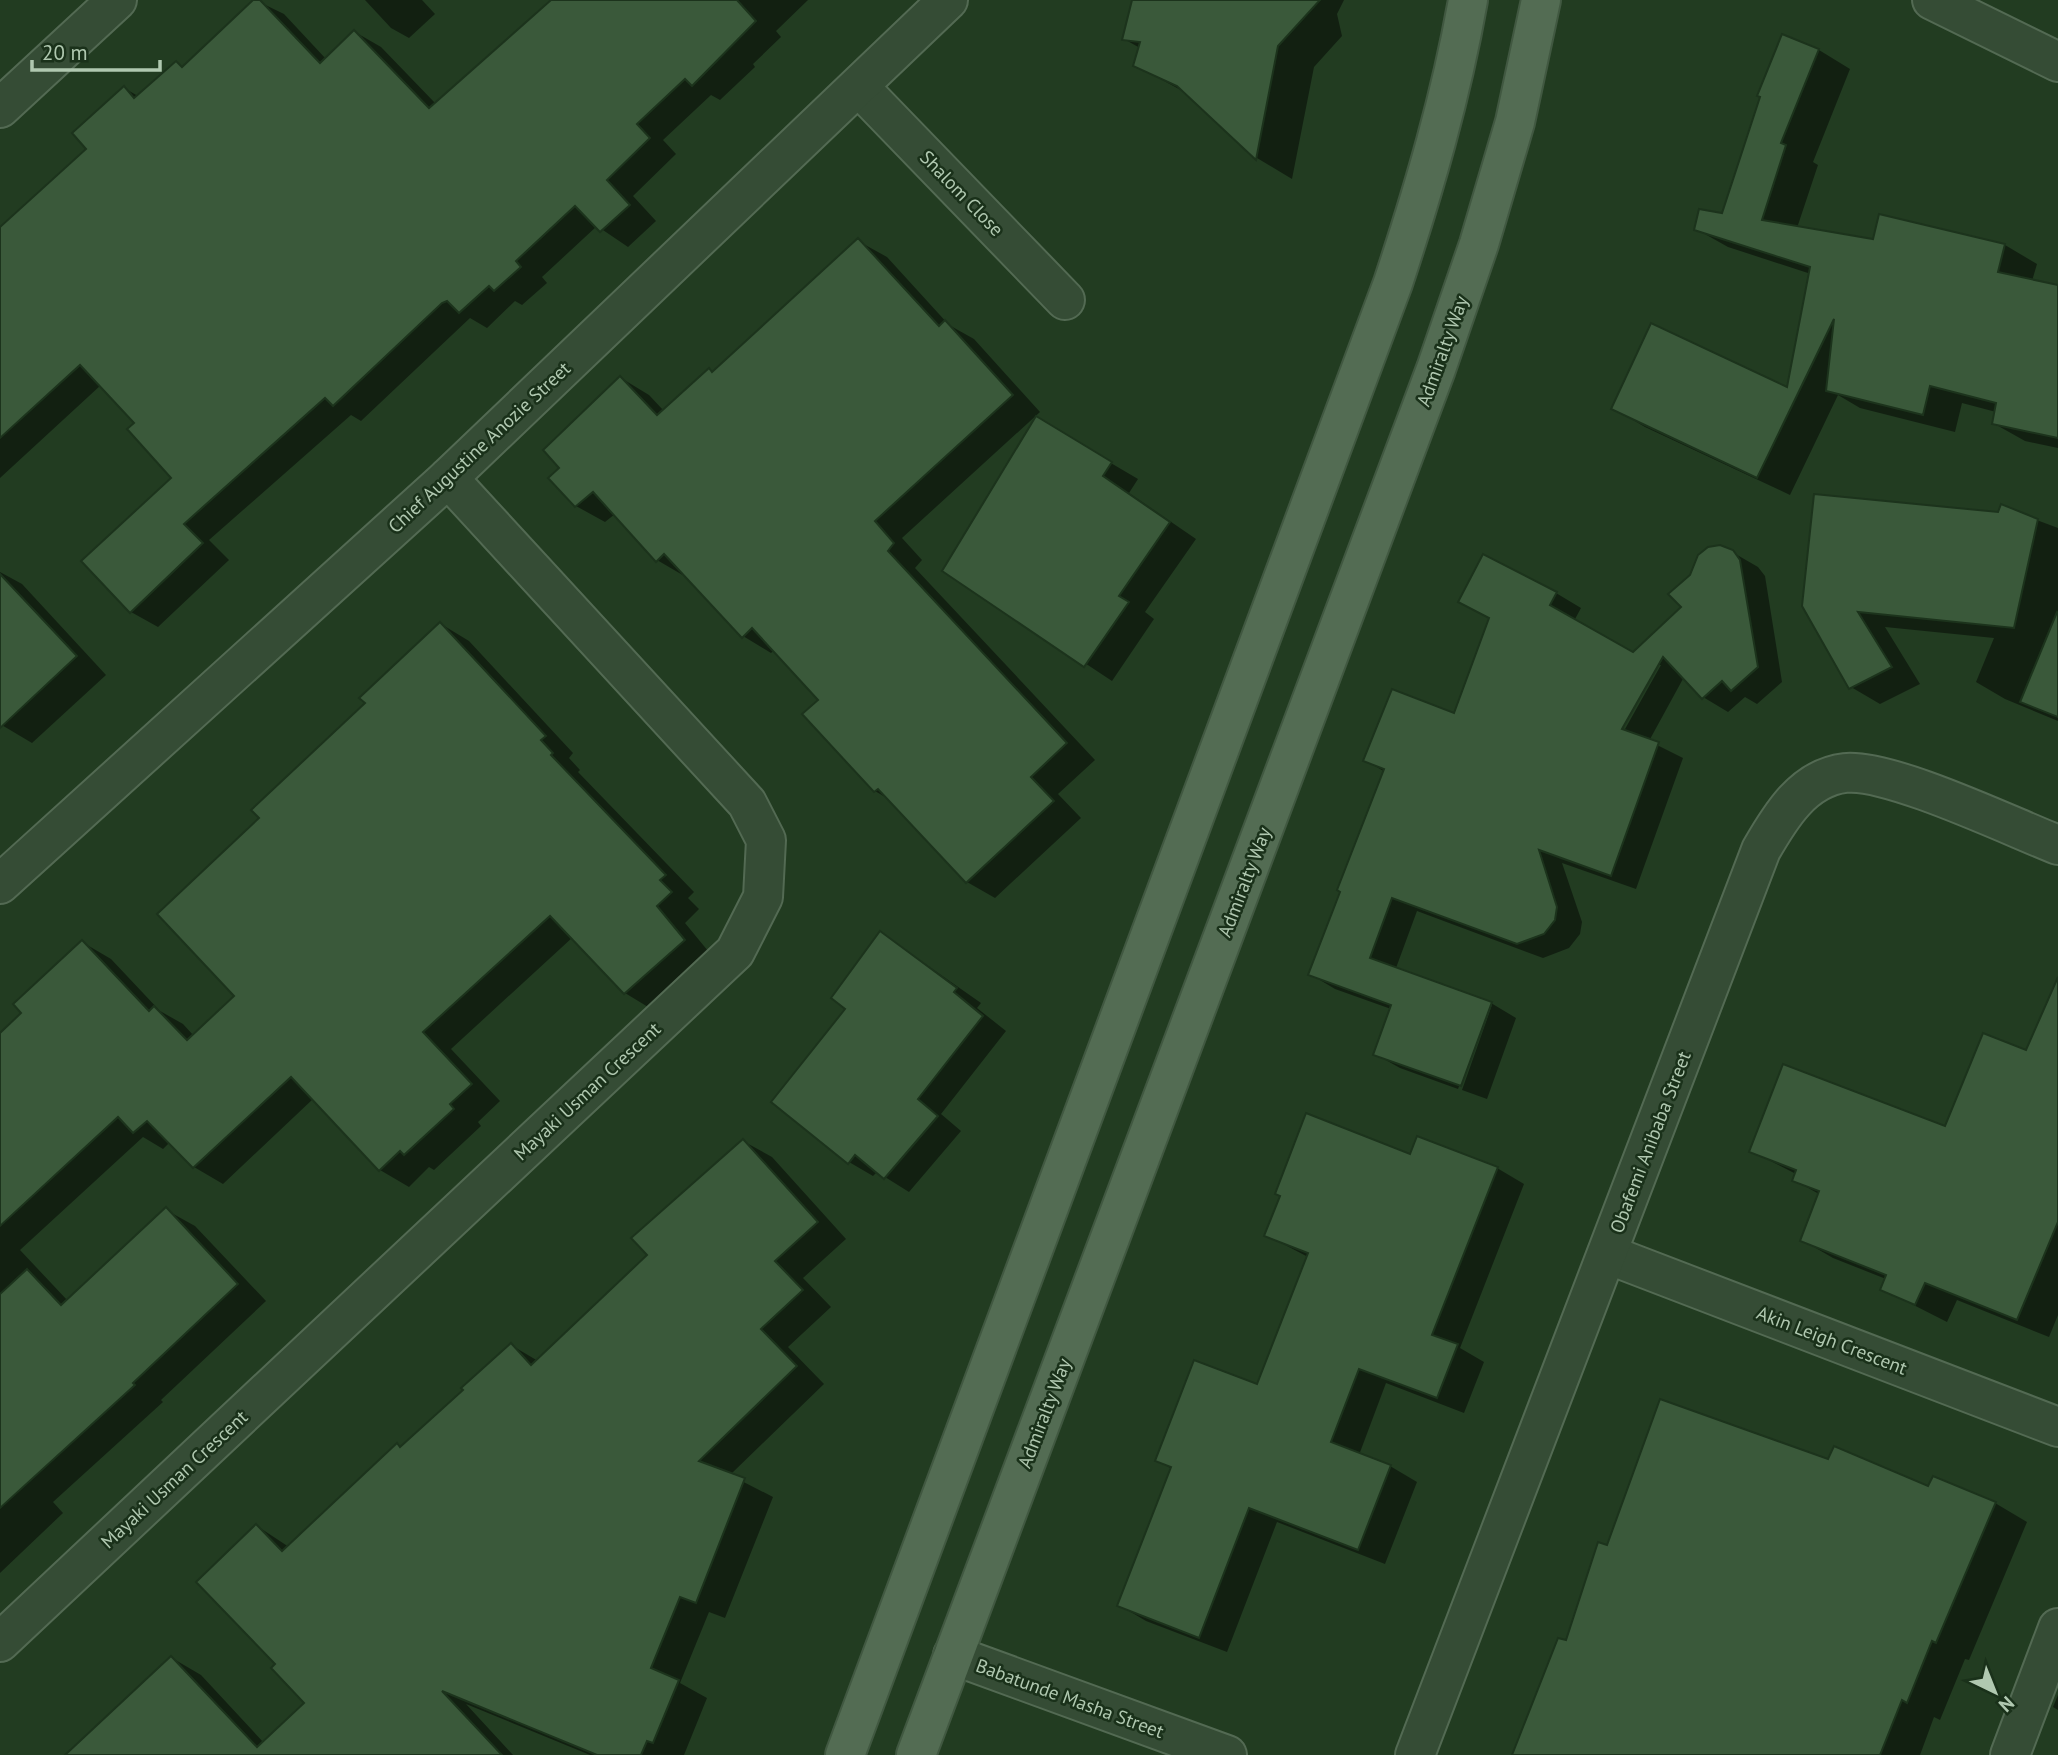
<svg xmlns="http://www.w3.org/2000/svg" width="2058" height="1755" font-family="'PT Sans',sans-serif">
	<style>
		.shadow { fill: #0007; fill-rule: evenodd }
		.building { fill: #3a593a; stroke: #1c331c; stroke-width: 2 }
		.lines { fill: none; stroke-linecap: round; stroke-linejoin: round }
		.minor-casing { stroke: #536a53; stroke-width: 42 }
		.primary-casing { stroke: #415841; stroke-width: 42 }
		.minor { stroke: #354c35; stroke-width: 38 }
		.primary { stroke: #536c53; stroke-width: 38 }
		.labels { text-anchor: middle; stroke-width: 5; stroke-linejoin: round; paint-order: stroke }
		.street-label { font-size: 19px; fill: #b0c8b0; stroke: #1a311a }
	</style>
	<rect width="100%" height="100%" fill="#223c21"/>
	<!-- shadow -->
	<g class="shadow">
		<path d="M 255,0 L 284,14 L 326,59 L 355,32 L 381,47 L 436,104 L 553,0 L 808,0 L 776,31 L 781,37 L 753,64 L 755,67 L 720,100 L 711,95 L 663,140 L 676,154 L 633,196 L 656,221 L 628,247 L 597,226 L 542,277 L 547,283 L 522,305 L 515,301 L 487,328 L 470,318 L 361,421 L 351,415 L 209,540 L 229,560 L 158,627 L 131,612 L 173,478 L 136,423 L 101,385 L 0,478 L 0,230 L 89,149 L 124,88 L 138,96 L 176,63 L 184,68 Z"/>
		<path d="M 365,0 L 422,0 L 435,14 L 409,38 L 391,28 Z"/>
		<path d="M 1134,0 L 1344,0 L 1337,14 L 1342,36 L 1314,67 L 1292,179 L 1257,158 L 1188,94 L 1135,65 L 1140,48 L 1124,39 Z"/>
		<path d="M 1783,36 L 1819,50 L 1850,69 L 1813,162 L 1818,165 L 1797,228 L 1874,241 L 1881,216 L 2005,245 L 2037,264 L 2032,281 L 2058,286 L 2058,448 L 2025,441 L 1993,423 L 1996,412 L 1962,403 L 1955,432 L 1860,408 L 1838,395 L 1790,495 L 1645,427 L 1613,408 L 1788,389 L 1811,274 L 1728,247 L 1696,229 L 1723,215 Z"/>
		<path d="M 858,241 L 887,257 L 949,325 L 974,339 L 1040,412 L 902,538 L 922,560 L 915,568 L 1095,760 L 1058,794 L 1081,818 L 995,898 L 967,882 L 892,801 L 875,791 L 821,700 L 774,650 L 771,653 L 743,636 L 686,577 L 657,560 L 615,514 L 605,522 L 576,506 L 562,468 L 621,378 L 649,395 L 664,411 L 714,373 Z"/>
		<path d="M 1036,419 L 1138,479 L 1129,493 L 1196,539 L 1145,612 L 1154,619 L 1112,681 L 944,570 Z"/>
		<path d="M 2002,507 L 2058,528 L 2058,721 L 2005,699 L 1976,682 L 1994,638 L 1885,627 L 1920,684 L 1880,704 L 1851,687 L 1804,606 L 1999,514 Z"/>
		<path d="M 1732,552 L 1758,567 L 1765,576 L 1782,682 L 1757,704 L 1745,697 L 1728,712 L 1703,697 L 1684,677 L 1649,741 L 1683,758 L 1636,889 L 1562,863 L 1582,922 L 1580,934 L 1569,948 L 1543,958 L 1417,911 L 1396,968 L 1491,1003 L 1516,1018 L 1487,1099 L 1462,1090 L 1492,1005 L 1489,1005 L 1458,1089 L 1400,1068 L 1375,1054 L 1391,1009 L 1335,989 L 1310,974 L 1385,772 L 1365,760 L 1455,715 L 1556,593 L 1581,608 L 1574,621 L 1633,654 L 1683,607 ZM 1657,665 L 1661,665 L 1620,738 L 1617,736 Z"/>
		<path d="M 0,572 L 22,584 L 106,675 L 32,743 L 0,724 Z"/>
		<path d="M 441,624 L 469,641 L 573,753 L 569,758 L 580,770 L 578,772 L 694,892 L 688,898 L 699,909 L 685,923 L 713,957 L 653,1010 L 625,993 L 573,937 L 451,1049 L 500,1101 L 478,1122 L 481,1126 L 434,1170 L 429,1167 L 409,1187 L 380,1170 L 313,1099 L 223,1184 L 194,1167 L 170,1142 L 163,1149 L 143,1137 L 20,1250 L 68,1301 L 166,1210 L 195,1226 L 266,1301 L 161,1400 L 163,1402 L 53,1502 L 63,1513 L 0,1573 L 0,1035 L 24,1013 L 82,942 L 111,959 L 160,1011 L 183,1024 L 194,1036 L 236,996 L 261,818 Z"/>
		<path d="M 881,933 L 981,1003 L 977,1008 L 1006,1031 L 941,1114 L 961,1131 L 909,1192 L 877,1172 L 873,1176 L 849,1162 L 848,1009 Z"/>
		<path d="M 2058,981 L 2058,1315 L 2049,1337 L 1957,1300 L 1947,1322 L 1882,1289 L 1886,1279 L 1833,1258 L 1802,1240 L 1819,1194 L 1794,1180 L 1796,1174 L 1751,1151 L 1946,1129 L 2027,1052 Z"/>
		<path d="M 743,1141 L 772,1157 L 846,1239 L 803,1278 L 831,1307 L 788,1347 L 824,1384 L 730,1475 L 773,1497 L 725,1618 L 709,1612 L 680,1683 L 707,1698 L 684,1755 L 590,1755 L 466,1704 L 513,1755 L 68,1755 L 172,1658 L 201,1675 L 264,1743 L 307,1703 L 278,1664 L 257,1526 L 289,1547 L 397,1445 L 402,1448 L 511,1345 L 538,1361 L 650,1256 Z"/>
		<path d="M 1411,1156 L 1497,1168 L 1524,1184 L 1460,1348 L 1484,1362 L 1464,1413 L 1386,1383 L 1359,1455 L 1390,1466 L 1417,1482 L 1385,1564 L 1277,1522 L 1227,1652 L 1146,1621 L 1119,1605 L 1172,1469 L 1157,1460 L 1258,1386 L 1308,1257 L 1266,1235 Z"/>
		<path d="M 1829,1462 L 1995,1503 L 2027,1522 L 1969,1660 L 1965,1659 L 1940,1720 L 1934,1717 L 1920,1755 L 1513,1755 L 1608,1547 Z"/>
		<path d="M 2058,1695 L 2058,1710 L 2053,1707 Z"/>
	</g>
	<!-- building -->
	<g class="building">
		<path d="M 253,0 L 260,0 L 320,63 L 354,30 L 429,108 L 551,0 L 737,0 L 756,21 L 692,86 L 685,79 L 637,124 L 650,138 L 607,180 L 630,205 L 600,232 L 575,206 L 516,261 L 521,267 L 494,291 L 489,286 L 459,313 L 447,301 L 442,303 L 333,406 L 325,398 L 184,524 L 203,543 L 130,613 L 81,561 L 171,478 L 127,429 L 134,423 L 80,365 L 0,438 L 0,227 L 86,149 L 72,133 L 124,86 L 134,98 L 176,61 L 182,67 Z"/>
		<path d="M 1132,0 L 1320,0 L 1278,46 L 1256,160 L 1177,86 L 1133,66 L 1140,42 L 1122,40 Z"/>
		<path d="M 1782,34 L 1819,49 L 1781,143 L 1786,145 L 1762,220 L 1873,239 L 1879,214 L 2005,244 L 1998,272 L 2058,285 L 2058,438 L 1992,424 L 1996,403 L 1930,386 L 1923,415 L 1826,391 L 1834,319 L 1757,478 L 1611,409 L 1651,323 L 1787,387 L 1810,267 L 1694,230 L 1699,209 L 1722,213 L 1760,97 L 1757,96 Z"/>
		<path d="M 858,238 L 939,326 L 945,320 L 1013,395 L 875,521 L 894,543 L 888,551 L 1067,743 L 1031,777 L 1054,801 L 966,883 L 878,789 L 874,792 L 802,714 L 818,700 L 752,628 L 742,638 L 664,554 L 656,562 L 593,492 L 575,507 L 548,478 L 559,468 L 543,450 L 620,376 L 657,415 L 709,368 L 712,372 Z"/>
		<path d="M 1036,416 L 1112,462 L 1103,476 L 1170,522 L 1119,596 L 1129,602 L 1084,667 L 942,571 Z"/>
		<path d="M 1814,494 L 1998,512 L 2001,504 L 2038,519 L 2014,628 L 1858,612 L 1892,667 L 1849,689 L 1802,606 Z"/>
		<path d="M 1720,545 L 1733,550 L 1740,560 L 1758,667 L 1731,691 L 1722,681 L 1702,699 L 1663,657 L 1622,729 L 1659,742 L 1611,876 L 1539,850 L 1557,907 L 1555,920 L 1544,934 L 1517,944 L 1392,898 L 1370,958 L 1492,1002 L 1461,1086 L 1373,1055 L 1391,1005 L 1308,975 L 1340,892 L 1337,890 L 1384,769 L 1363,761 L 1392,689 L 1454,713 L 1489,618 L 1458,602 L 1483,554 L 1557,592 L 1550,605 L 1633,652 L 1681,607 L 1668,594 L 1690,575 L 1698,555 L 1708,547 Z"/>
		<path d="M 0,574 L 77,656 L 0,728 Z"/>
		<path d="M 2057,612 L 2058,613 L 2058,717 L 2020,702 Z"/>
		<path d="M 440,622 L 546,736 L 541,740 L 553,753 L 551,755 L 666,875 L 660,880 L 672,892 L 657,906 L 685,940 L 624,994 L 550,916 L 423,1032 L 472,1084 L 450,1104 L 454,1109 L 404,1155 L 400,1151 L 379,1171 L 291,1077 L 193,1168 L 147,1121 L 133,1133 L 118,1117 L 0,1226 L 0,1033 L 21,1013 L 13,1004 L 82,940 L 149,1011 L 154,1006 L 187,1040 L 234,996 L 157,914 L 259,818 L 251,810 L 365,703 L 359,698 Z"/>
		<path d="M 880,931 L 957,988 L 954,992 L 983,1016 L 918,1099 L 938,1116 L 884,1179 L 855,1155 L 848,1164 L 771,1102 L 845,1009 L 831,998 Z"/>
		<path d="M 2058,977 L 2058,1222 L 2017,1320 L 1925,1283 L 1915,1305 L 1880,1290 L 1886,1275 L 1800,1241 L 1819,1191 L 1792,1181 L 1796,1170 L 1749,1152 L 1783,1064 L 1945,1126 L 1983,1033 L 2026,1050 Z"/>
		<path d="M 1306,1113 L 1410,1154 L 1417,1136 L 1498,1167 L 1432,1335 L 1458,1344 L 1437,1398 L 1359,1369 L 1331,1442 L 1391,1465 L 1358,1550 L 1249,1508 L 1199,1638 L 1117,1606 L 1171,1467 L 1155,1461 L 1194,1360 L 1257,1384 L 1308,1253 L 1264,1236 L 1280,1196 L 1275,1194 Z"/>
		<path d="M 743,1139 L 818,1222 L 775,1261 L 803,1290 L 761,1329 L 797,1366 L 699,1461 L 745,1478 L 696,1603 L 680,1597 L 651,1668 L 679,1680 L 653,1743 L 647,1741 L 641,1755 L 597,1755 L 442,1691 L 502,1755 L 65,1755 L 171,1656 L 257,1747 L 304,1703 L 271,1668 L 275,1664 L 196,1582 L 256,1524 L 282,1551 L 397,1443 L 400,1447 L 463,1390 L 461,1388 L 511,1343 L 531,1365 L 647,1255 L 631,1238 Z"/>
		<path d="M 166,1207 L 238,1284 L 133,1383 L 135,1385 L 0,1508 L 0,1294 L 27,1269 L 61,1305 Z"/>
		<path d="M 1660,1399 L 1828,1459 L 1834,1446 L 1928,1486 L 1933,1476 L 1996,1502 L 1936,1643 L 1932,1641 L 1907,1703 L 1902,1700 L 1880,1755 L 1512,1755 L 1558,1638 L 1566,1640 L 1598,1542 L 1607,1545 Z"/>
	</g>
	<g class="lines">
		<defs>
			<g id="minor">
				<path d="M 1932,0 L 2058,62"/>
				<path d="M 859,87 L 1065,300"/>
				<path d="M 0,108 L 117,0"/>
				<path d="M 0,884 L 448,478 L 948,0"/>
				<path d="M 1607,1254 L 2058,1427"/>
				<path d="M 0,1642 L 735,952 L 763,897 L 766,840 L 747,803 L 448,478"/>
				<path d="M 953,1655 L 1227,1755"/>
				<path d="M 1415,1755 L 1761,850 C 1780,817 1803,778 1845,773 C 1889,768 2012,827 2058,845"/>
				<path d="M 2010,1755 L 2058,1628"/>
			</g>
			<g id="primary">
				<path d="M 845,1755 L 1393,283 C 1424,189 1451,97 1468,0"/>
				<path d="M 916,1755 L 1436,369 L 1479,244 L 1515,122 L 1541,0"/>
			</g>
		</defs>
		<!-- minor casing -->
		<use href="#minor" class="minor-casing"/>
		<!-- primary casing -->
		<use href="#primary" class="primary-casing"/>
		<!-- minor -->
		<use href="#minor" class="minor"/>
		<!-- primary -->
		<use href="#primary" class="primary"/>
	</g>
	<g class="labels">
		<!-- street labels -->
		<g class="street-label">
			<text transform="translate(962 193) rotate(46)" y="7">Shalom Close</text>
			<text transform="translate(1442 351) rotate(-70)" y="7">Admiralty Way</text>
			<text transform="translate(479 447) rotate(-43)" y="7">Chief Augustine Anozie Street</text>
			<text transform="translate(1244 882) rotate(-69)" y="7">Admiralty Way</text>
			<text transform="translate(587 1091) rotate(-43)" y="7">Mayaki Usman Crescent</text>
			<text transform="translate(1650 1142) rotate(-69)" y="7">Obafemi Anibaba Street</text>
			<text transform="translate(1832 1340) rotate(21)" y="7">Akin Leigh Crescent</text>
			<text transform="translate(1044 1413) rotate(-69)" y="7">Admiralty Way</text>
			<text transform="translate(174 1479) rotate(-43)" y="7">Mayaki Usman Crescent</text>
			<text transform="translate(1070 1698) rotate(20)" y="7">Babatunde Masha Street</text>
		</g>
	</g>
	<!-- north arrow -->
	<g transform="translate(1995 1692) rotate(137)" stroke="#1a311a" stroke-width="5" paint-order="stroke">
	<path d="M0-5L12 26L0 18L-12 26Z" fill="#b0c8b0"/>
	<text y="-10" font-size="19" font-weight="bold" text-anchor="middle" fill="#b0c8b0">N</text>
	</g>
	<!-- scale -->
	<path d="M32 60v10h128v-10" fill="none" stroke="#b0c8b0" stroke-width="3.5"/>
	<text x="42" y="60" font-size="21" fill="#b0c8b0" stroke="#1a311a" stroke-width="5" paint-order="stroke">20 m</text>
</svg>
